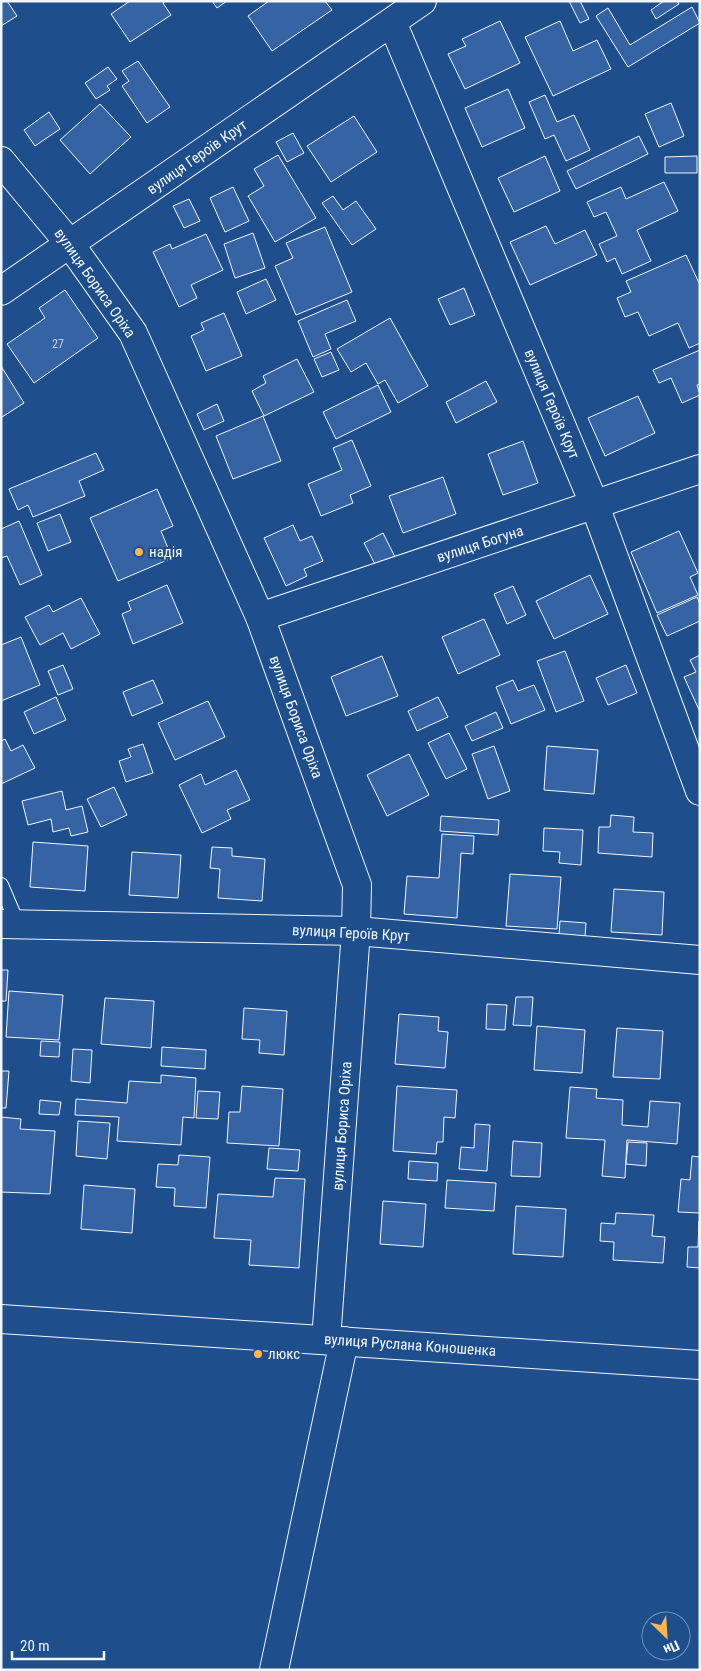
<svg xmlns="http://www.w3.org/2000/svg" width="701" height="1671" font-family="'Roboto Condensed',sans-serif">
	<style>
		.building { fill: #3563a3; stroke: #f2f6ff }
		.lines { fill: none; stroke-linecap: round; stroke-linejoin: round }
		.lane-casing { stroke: #f2f6ff; stroke-width: 16 }
		.street-casing { stroke: #f2f6ff; stroke-width: 30 }
		.secondary-casing { stroke: #f2f6ff; stroke-width: 30 }
		.lane { stroke: #1f4e8c; stroke-width: 14 }
		.street { stroke: #1f4e8c; stroke-width: 28 }
		.secondary { stroke: #1f4e8c; stroke-width: 28 }
		.poi-dot { fill: #ffb74d; stroke: #1f4e8c; stroke-width: 2 }
		.labels { text-anchor: middle; stroke-width: 4; stroke-linejoin: round; paint-order: stroke }
		.number-label { font-size: 12px; fill: #c3d1e8 }
		.street-label { font-size: 15px; fill: #f2f6ff; stroke: #1f4e8c }
		.poi-label { font-size: 15px; fill: #f2f6ff; stroke: #1f4e8c; text-anchor: start }
	</style>
	<rect width="100%" height="100%" fill="#1f4e8c"/>
	<!-- building -->
	<g class="building">
		<path d="M 1,1 L 7,1 L 17,16 L 1,26 Z"/>
		<path d="M 130,1 L 166,1 L 163,3 L 171,15 L 130,42 L 111,14 Z"/>
		<path d="M 212,1 L 227,1 L 217,8 Z"/>
		<path d="M 269,1 L 325,1 L 332,10 L 272,51 L 248,16 Z"/>
		<path d="M 569,1 L 580,1 L 589,19 L 580,23 Z"/>
		<path d="M 664,1 L 677,1 L 679,4 L 656,19 L 651,10 Z"/>
		<path d="M 692,7 L 700,23 L 628,67 L 596,16 L 608,8 L 630,45 Z"/>
		<path d="M 500,21 L 520,63 L 465,89 L 448,54 L 466,46 L 462,39 Z"/>
		<path d="M 560,21 L 573,51 L 597,40 L 611,69 L 553,96 L 525,37 Z"/>
		<path d="M 138,61 L 170,107 L 147,123 L 122,86 L 129,81 L 122,71 Z"/>
		<path d="M 108,67 L 117,79 L 107,86 L 110,90 L 96,99 L 85,83 Z"/>
		<path d="M 508,89 L 525,128 L 482,147 L 465,108 Z"/>
		<path d="M 545,95 L 557,122 L 574,115 L 590,150 L 566,161 L 554,135 L 545,139 L 529,102 Z"/>
		<path d="M 671,103 L 684,136 L 659,147 L 645,114 Z"/>
		<path d="M 100,104 L 131,137 L 90,174 L 60,140 Z"/>
		<path d="M 49,112 L 60,129 L 35,146 L 24,130 Z"/>
		<path d="M 354,116 L 377,152 L 331,182 L 307,146 Z"/>
		<path d="M 293,133 L 304,153 L 287,162 L 276,142 Z"/>
		<path d="M 639,136 L 648,154 L 576,189 L 567,171 Z"/>
		<path d="M 278,155 L 316,218 L 275,242 L 248,196 L 264,186 L 254,169 Z"/>
		<path d="M 545,156 L 560,191 L 514,212 L 498,178 Z"/>
		<path d="M 697,156 L 697,173 L 665,173 L 665,157 Z"/>
		<path d="M 664,182 L 678,211 L 637,230 L 651,261 L 622,274 L 615,258 L 607,262 L 599,244 L 617,236 L 606,212 L 594,217 L 587,202 L 621,187 L 626,199 Z"/>
		<path d="M 233,187 L 249,221 L 225,232 L 210,198 Z"/>
		<path d="M 333,196 L 343,210 L 356,201 L 376,229 L 352,245 L 322,203 Z"/>
		<path d="M 189,199 L 200,221 L 184,228 L 173,206 Z"/>
		<path d="M 546,226 L 555,244 L 585,230 L 597,255 L 530,285 L 510,242 Z"/>
		<path d="M 325,227 L 352,292 L 296,315 L 275,266 L 293,258 L 286,243 Z"/>
		<path d="M 253,233 L 265,268 L 235,278 L 224,244 Z"/>
		<path d="M 206,234 L 223,270 L 191,285 L 197,298 L 179,307 L 153,252 L 170,244 L 172,249 Z"/>
		<path d="M 686,255 L 700,285 L 700,343 L 689,348 L 678,323 L 649,336 L 638,312 L 625,317 L 617,298 L 631,292 L 626,281 Z"/>
		<path d="M 266,279 L 276,300 L 246,314 L 237,292 Z"/>
		<path d="M 464,288 L 475,315 L 450,325 L 438,299 Z"/>
		<path d="M 65,290 L 98,338 L 34,383 L 7,344 L 45,318 L 39,308 Z"/>
		<path d="M 347,300 L 356,321 L 325,334 L 331,349 L 313,357 L 298,321 Z"/>
		<path d="M 224,313 L 242,356 L 206,371 L 191,336 L 204,330 L 201,323 Z"/>
		<path d="M 390,318 L 428,386 L 398,403 L 385,380 L 378,384 L 366,363 L 351,372 L 337,349 Z"/>
		<path d="M 700,350 L 700,384 L 697,385 L 700,395 L 682,403 L 671,378 L 659,383 L 653,370 Z"/>
		<path d="M 331,352 L 339,370 L 322,377 L 314,359 Z"/>
		<path d="M 297,359 L 314,392 L 264,416 L 252,391 L 266,383 L 263,376 Z"/>
		<path d="M 1,366 L 24,403 L 2,417 L 1,417 Z"/>
		<path d="M 486,381 L 497,402 L 456,423 L 446,402 Z"/>
		<path d="M 378,385 L 391,412 L 336,439 L 323,412 Z"/>
		<path d="M 638,396 L 655,433 L 605,456 L 588,418 Z"/>
		<path d="M 217,404 L 224,421 L 204,430 L 197,414 Z"/>
		<path d="M 263,416 L 281,461 L 233,479 L 216,436 Z"/>
		<path d="M 352,440 L 371,486 L 350,495 L 353,503 L 321,516 L 308,484 L 342,470 L 333,448 Z"/>
		<path d="M 523,441 L 538,483 L 503,495 L 488,454 Z"/>
		<path d="M 96,453 L 104,470 L 79,481 L 85,496 L 33,517 L 28,505 L 18,510 L 9,489 Z"/>
		<path d="M 443,477 L 456,514 L 403,533 L 389,496 Z"/>
		<path d="M 157,489 L 173,526 L 161,531 L 172,558 L 118,581 L 90,518 Z"/>
		<path d="M 60,514 L 71,542 L 48,551 L 37,523 Z"/>
		<path d="M 19,521 L 42,575 L 20,585 L 7,556 L 1,558 L 1,529 Z"/>
		<path d="M 293,525 L 300,541 L 312,536 L 323,561 L 304,569 L 307,576 L 286,586 L 264,538 Z"/>
		<path d="M 679,531 L 698,573 L 690,577 L 698,595 L 657,613 L 631,552 Z"/>
		<path d="M 383,533 L 397,561 L 378,570 L 364,543 Z"/>
		<path d="M 590,575 L 608,614 L 554,639 L 536,601 Z"/>
		<path d="M 167,585 L 183,623 L 133,644 L 122,614 L 131,610 L 128,602 Z"/>
		<path d="M 513,586 L 526,615 L 507,624 L 494,594 Z"/>
		<path d="M 697,597 L 700,604 L 700,621 L 667,636 L 657,615 Z"/>
		<path d="M 81,598 L 100,634 L 71,649 L 63,633 L 40,645 L 25,617 L 49,605 L 53,612 Z"/>
		<path d="M 484,619 L 500,655 L 458,674 L 442,637 Z"/>
		<path d="M 21,637 L 40,685 L 1,701 L 1,645 Z"/>
		<path d="M 565,651 L 584,701 L 556,712 L 537,661 Z"/>
		<path d="M 700,655 L 700,712 L 684,677 L 696,672 L 690,660 Z"/>
		<path d="M 382,656 L 398,696 L 346,716 L 331,677 Z"/>
		<path d="M 63,665 L 73,689 L 58,695 L 48,671 Z"/>
		<path d="M 626,665 L 637,693 L 608,705 L 596,678 Z"/>
		<path d="M 153,680 L 163,703 L 132,716 L 123,692 Z"/>
		<path d="M 513,680 L 518,691 L 534,685 L 545,710 L 511,724 L 496,687 Z"/>
		<path d="M 56,697 L 66,720 L 34,734 L 24,712 Z"/>
		<path d="M 438,697 L 448,717 L 417,731 L 408,711 Z"/>
		<path d="M 208,701 L 225,737 L 175,760 L 158,723 Z"/>
		<path d="M 496,712 L 503,728 L 472,741 L 465,726 Z"/>
		<path d="M 449,733 L 467,769 L 446,779 L 428,743 Z"/>
		<path d="M 5,739 L 11,751 L 23,745 L 35,768 L 1,784 L 1,741 Z"/>
		<path d="M 143,744 L 153,773 L 126,782 L 119,761 L 131,757 L 128,749 Z"/>
		<path d="M 494,746 L 510,791 L 488,799 L 472,754 Z"/>
		<path d="M 547,746 L 598,750 L 594,794 L 544,790 Z"/>
		<path d="M 409,754 L 429,795 L 387,816 L 367,775 Z"/>
		<path d="M 236,770 L 250,800 L 227,810 L 231,819 L 202,833 L 179,785 L 201,774 L 205,785 Z"/>
		<path d="M 114,787 L 127,815 L 101,827 L 87,799 Z"/>
		<path d="M 62,791 L 66,810 L 82,806 L 88,832 L 71,836 L 69,828 L 53,832 L 51,819 L 28,825 L 22,801 Z"/>
		<path d="M 611,815 L 634,817 L 633,832 L 653,833 L 652,857 L 598,853 L 599,827 L 610,827 Z"/>
		<path d="M 441,816 L 499,820 L 498,835 L 440,831 Z"/>
		<path d="M 544,828 L 583,830 L 581,865 L 559,863 L 560,852 L 543,851 Z"/>
		<path d="M 442,834 L 474,836 L 473,854 L 461,853 L 457,918 L 404,914 L 407,876 L 439,878 Z"/>
		<path d="M 33,842 L 88,846 L 85,891 L 30,887 Z"/>
		<path d="M 212,847 L 232,848 L 232,856 L 265,859 L 262,901 L 218,898 L 220,869 L 210,868 Z"/>
		<path d="M 132,852 L 181,855 L 178,898 L 129,895 Z"/>
		<path d="M 510,874 L 561,877 L 557,929 L 506,926 Z"/>
		<path d="M 614,889 L 664,892 L 662,935 L 611,932 Z"/>
		<path d="M 560,921 L 586,923 L 584,950 L 558,948 Z"/>
		<path d="M 1,970 L 8,970 L 6,1001 L 1,1001 Z"/>
		<path d="M 9,991 L 63,995 L 59,1040 L 6,1037 Z"/>
		<path d="M 516,997 L 533,997 L 531,1026 L 513,1025 Z"/>
		<path d="M 105,998 L 154,1001 L 151,1048 L 101,1044 Z"/>
		<path d="M 487,1004 L 507,1005 L 505,1030 L 486,1029 Z"/>
		<path d="M 244,1008 L 287,1011 L 284,1055 L 259,1053 L 260,1040 L 242,1039 Z"/>
		<path d="M 399,1014 L 439,1017 L 438,1031 L 448,1032 L 445,1068 L 395,1064 Z"/>
		<path d="M 537,1026 L 585,1030 L 582,1073 L 534,1070 Z"/>
		<path d="M 617,1028 L 663,1031 L 660,1079 L 613,1077 Z"/>
		<path d="M 41,1041 L 60,1042 L 59,1057 L 40,1056 Z"/>
		<path d="M 162,1047 L 206,1050 L 205,1069 L 161,1066 Z"/>
		<path d="M 73,1049 L 92,1050 L 90,1083 L 71,1081 Z"/>
		<path d="M 1,1071 L 9,1071 L 6,1108 L 1,1108 Z"/>
		<path d="M 161,1075 L 196,1078 L 194,1118 L 183,1117 L 181,1145 L 117,1141 L 119,1117 L 75,1115 L 76,1099 L 127,1103 L 129,1081 L 161,1083 Z"/>
		<path d="M 242,1086 L 283,1089 L 279,1146 L 227,1143 L 229,1112 L 240,1112 Z"/>
		<path d="M 397,1086 L 457,1090 L 455,1118 L 444,1117 L 443,1142 L 437,1142 L 436,1154 L 393,1151 Z"/>
		<path d="M 570,1087 L 597,1089 L 596,1098 L 623,1100 L 622,1125 L 648,1127 L 650,1101 L 680,1103 L 677,1144 L 627,1140 L 625,1178 L 602,1176 L 605,1140 L 566,1138 Z"/>
		<path d="M 198,1091 L 220,1092 L 218,1119 L 196,1118 Z"/>
		<path d="M 40,1100 L 61,1102 L 59,1115 L 39,1114 Z"/>
		<path d="M 1,1117 L 21,1119 L 20,1129 L 55,1131 L 50,1194 L 1,1192 Z"/>
		<path d="M 78,1121 L 110,1123 L 107,1159 L 76,1156 Z"/>
		<path d="M 475,1124 L 490,1125 L 487,1171 L 459,1169 L 461,1147 L 474,1148 Z"/>
		<path d="M 513,1141 L 542,1143 L 540,1177 L 511,1176 Z"/>
		<path d="M 628,1142 L 647,1143 L 646,1166 L 626,1164 Z"/>
		<path d="M 269,1148 L 300,1150 L 298,1171 L 267,1169 Z"/>
		<path d="M 179,1155 L 210,1157 L 206,1208 L 174,1206 L 175,1188 L 156,1187 L 158,1164 L 178,1165 Z"/>
		<path d="M 692,1156 L 700,1157 L 700,1213 L 678,1212 L 681,1179 L 690,1180 Z"/>
		<path d="M 409,1161 L 438,1163 L 437,1181 L 408,1179 Z"/>
		<path d="M 275,1178 L 305,1179 L 299,1268 L 249,1265 L 251,1240 L 214,1238 L 218,1194 L 273,1197 Z"/>
		<path d="M 447,1180 L 496,1183 L 494,1211 L 445,1208 Z"/>
		<path d="M 84,1185 L 135,1189 L 132,1233 L 81,1229 Z"/>
		<path d="M 383,1201 L 426,1204 L 423,1247 L 380,1244 Z"/>
		<path d="M 516,1206 L 566,1209 L 563,1257 L 513,1254 Z"/>
		<path d="M 616,1213 L 654,1215 L 652,1236 L 665,1237 L 663,1263 L 613,1260 L 614,1242 L 600,1241 L 601,1223 L 615,1224 Z"/>
		<path d="M 699,1221 L 700,1268 L 687,1267 L 688,1247 L 698,1247 Z"/>
	</g>
	<g class="lines">
		<defs>
			<path id="lane" d="M 1,885 L 18,925"/>
			<g id="street">
				<path d="M 392,22 L 595,506 L 700,791"/>
				<path d="M 1,161 L 70,244 L 133,333 L 260,617 L 357,885 L 356,931 L 326,1340"/>
				<path d="M 1,291 L 422,1"/>
				<path d="M 260,617 L 700,469"/>
				<path d="M 1,924 L 356,931 L 700,960"/>
				<path d="M 274,1670 L 344,1341"/>
			</g>
			<path id="secondary" d="M 1,1319 L 700,1365"/>
		</defs>
		<!-- lane casing -->
		<use href="#lane" class="lane-casing"/>
		<!-- street casing -->
		<use href="#street" class="street-casing"/>
		<!-- secondary casing -->
		<use href="#secondary" class="secondary-casing"/>
		<!-- lane -->
		<use href="#lane" class="lane"/>
		<!-- street -->
		<use href="#street" class="street"/>
		<!-- secondary -->
		<use href="#secondary" class="secondary"/>
	</g>
	<!-- markers -->
	<g class="poi-dot">
		<circle cx="139" cy="552" r="5"/>
		<circle cx="258" cy="1354" r="5"/>
	</g>
	<g class="labels">
		<!-- number labels -->
		<g class="number-label">
			<text x="58" y="348">27</text>
		</g>
		<!-- street labels -->
		<g class="street-label">
			<text transform="translate(197 157) rotate(-35)" y="5">вулиця Героїв Крут</text>
			<text transform="translate(95 283) rotate(55)" y="5">вулиця Бориса Оріха</text>
			<text transform="translate(552 404) rotate(67)" y="5">вулиця Героїв Крут</text>
			<text transform="translate(480 544) rotate(-18)" y="5">вулиця Богуна</text>
			<text transform="translate(296 717) rotate(70)" y="5">вулиця Бориса Оріха</text>
			<text transform="translate(351 933) rotate(3)" y="5">вулиця Героїв Крут</text>
			<text transform="translate(342 1126) rotate(-86)" y="5">вулиця Бориса Оріха</text>
			<text transform="translate(410 1345) rotate(4)" y="5">вулиця Руслана Коношенка</text>
		</g>
		<!-- poi labels -->
		<g class="poi-label">
			<text x="149" y="557">надія</text>
			<text x="268" y="1359">люкс</text>
		</g>
	</g>
	<!-- border -->
	<rect width="701" height="1671" fill="none" stroke="#f2f6ff" stroke-width="5"/>
	<!-- north arrow -->
	<g transform="translate(666 1636) rotate(155)"><circle r="24" fill="#1f4e8c" stroke="#7391ba"/>
	<path d="M0-4L9 19L0 12L-9 19Z" fill="#ffb74d"/>
	<text y="-8" font-size="14" font-weight="bold" text-anchor="middle" fill="#f2f6ff">Пн</text>
	</g>
	<!-- scale -->
	<path d="M12 1651v8h92v-8" fill="none" stroke="#f2f6ff" stroke-width="2.5"/>
	<text x="20" y="1651" font-size="15" fill="#f2f6ff" stroke="#1f4e8c" stroke-width="4" paint-order="stroke">20 m</text>
</svg>
